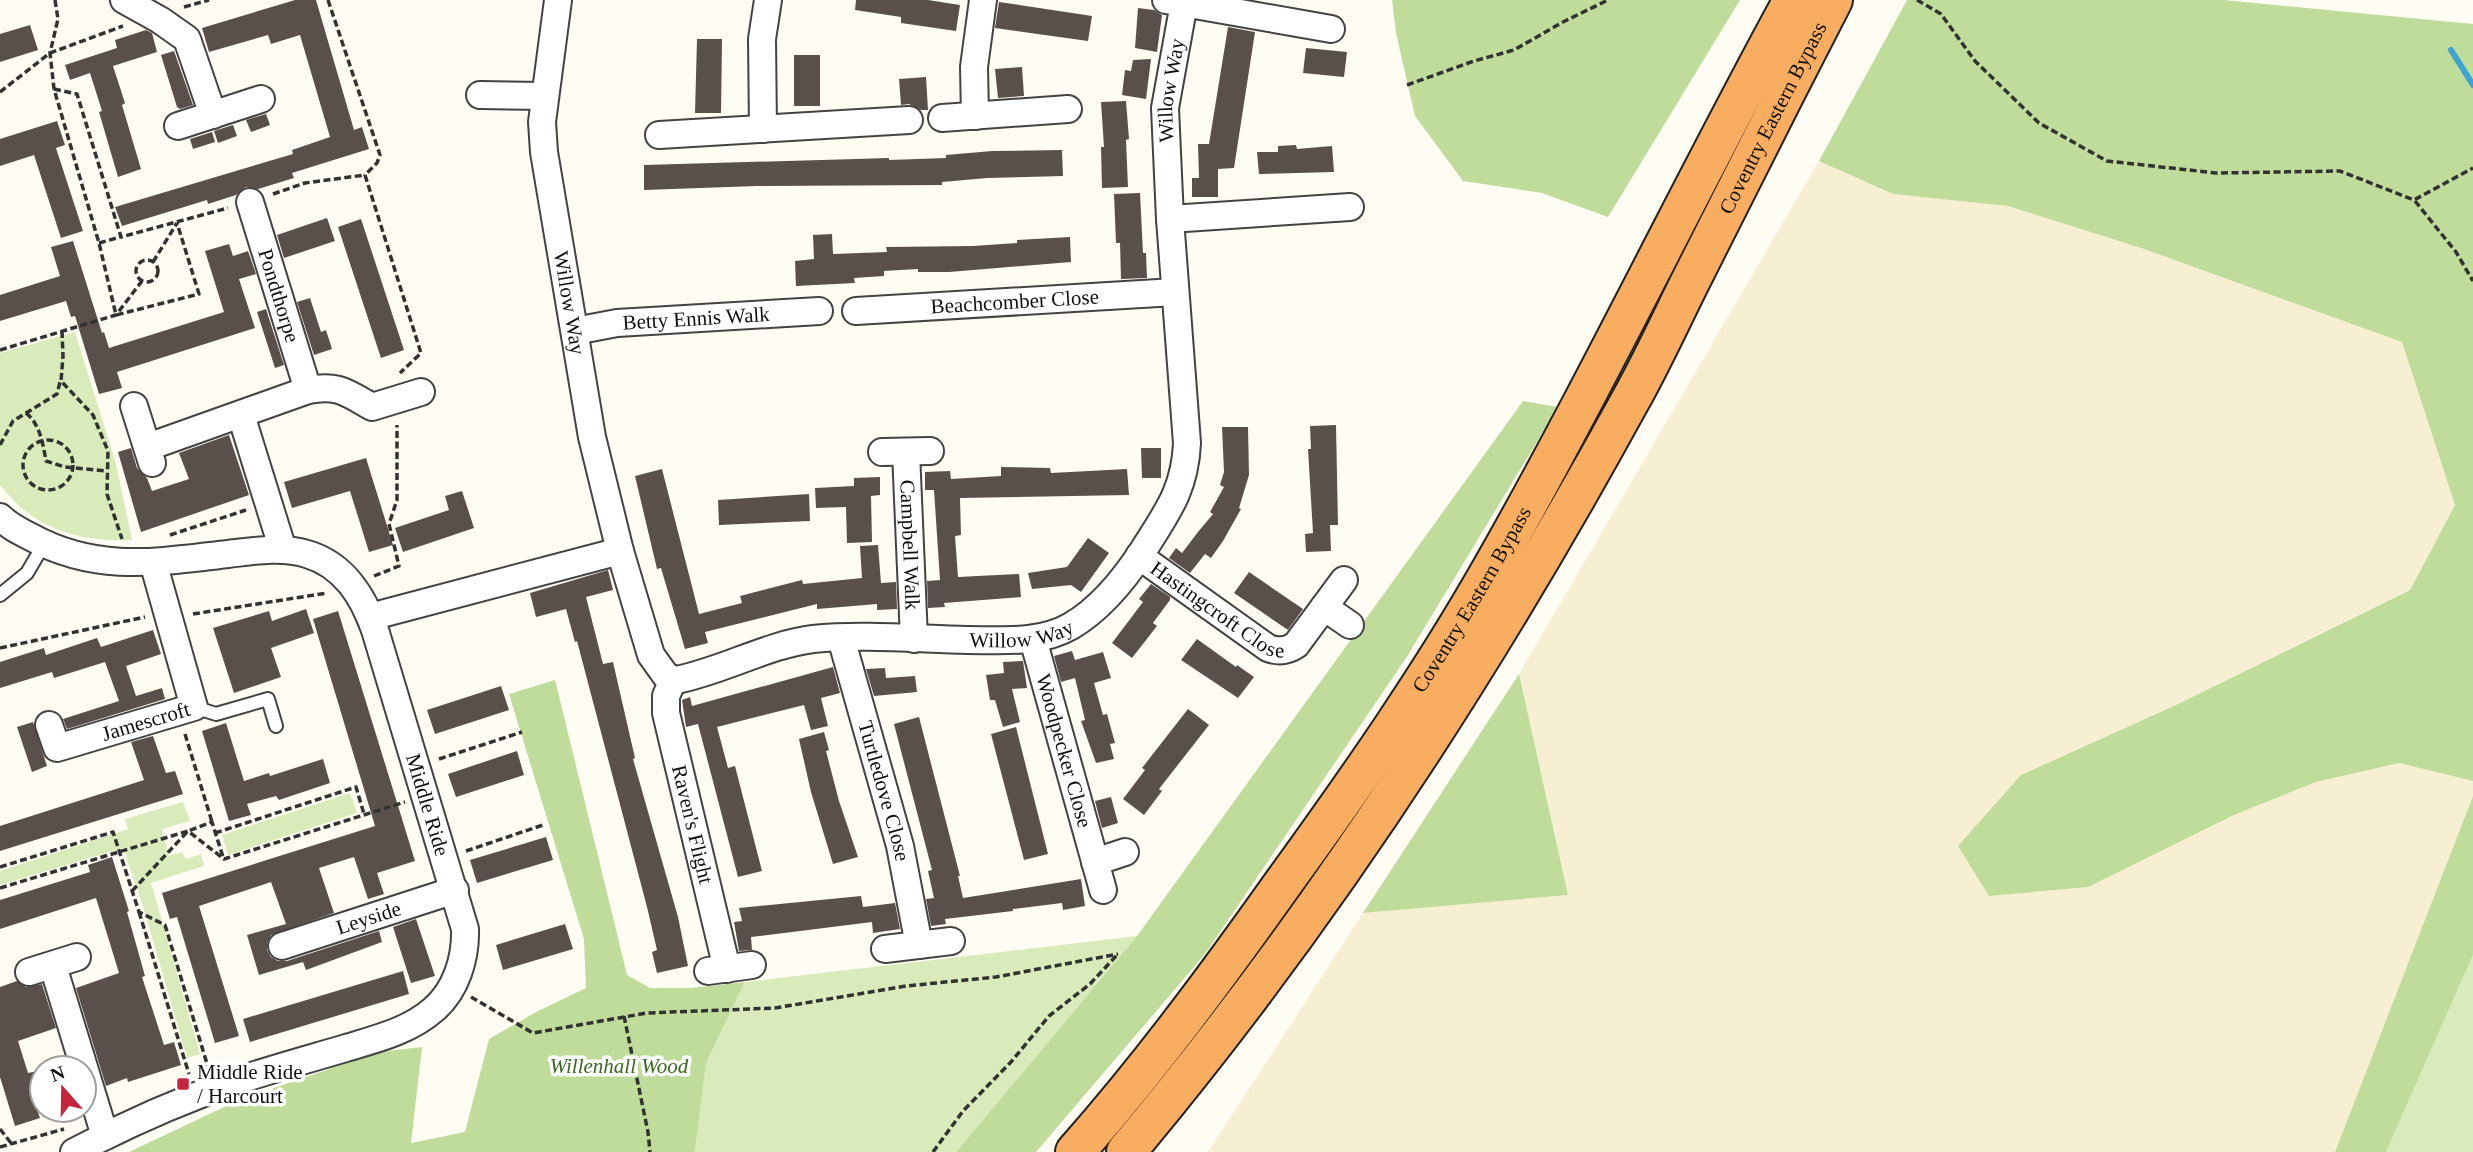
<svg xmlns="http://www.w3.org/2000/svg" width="2473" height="1152" font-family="Georgia,serif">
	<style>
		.farmland { fill: #f6efd2 }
		.green { fill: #d9ebbb }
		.forest { fill: #bfdc9a }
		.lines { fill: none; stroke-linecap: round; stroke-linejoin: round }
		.stream { stroke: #3da4d0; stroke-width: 6 }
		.building { fill: #59504c }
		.service-casing { stroke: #434343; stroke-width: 16 }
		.minor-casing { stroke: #434343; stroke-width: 30 }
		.trunk-casing { stroke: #212121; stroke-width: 42 }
		.path { stroke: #323232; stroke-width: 3.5; stroke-dasharray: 7 3.5; stroke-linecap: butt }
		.service { stroke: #fff; stroke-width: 12 }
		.minor { stroke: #fff; stroke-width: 26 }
		.trunk { stroke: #f8ad61; stroke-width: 38 }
		.poi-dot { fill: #c4243c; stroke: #fff; stroke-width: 2.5 }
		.labels { text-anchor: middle; stroke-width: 7; stroke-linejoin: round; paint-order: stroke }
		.street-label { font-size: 21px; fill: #101010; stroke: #fff }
		.park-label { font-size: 21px; font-style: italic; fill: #366a1e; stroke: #fff }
		.poi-label { font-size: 21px; fill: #101010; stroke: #fff; text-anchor: start }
	</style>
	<rect width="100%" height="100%" fill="#fffcf3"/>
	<!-- farmland -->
	<path class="farmland" d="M 1819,161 L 1893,194 L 2008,206 L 2144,249 L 2402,342 L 2455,505 L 2410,589 L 2176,705 L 2021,775 L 1989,896 L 2087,887 L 2234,815 L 2316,782 L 2399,763 L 2473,781 L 2473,796 L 2335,1152 L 1208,1152 L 1363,913 L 1568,895 L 1519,674 Z"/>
	<!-- green -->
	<g class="green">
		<path d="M 75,332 L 116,464 L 132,540 C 78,542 35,530 0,485 L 0,353 Z"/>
		<path d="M 350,793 L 357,813 L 228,855 L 222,835 Z"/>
		<path d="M 183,802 L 190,821 L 162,829 L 169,856 L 182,852 L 186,859 L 201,854 L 204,866 L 151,883 L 200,1054 L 187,1058 L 143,906 L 123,848 L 0,885 L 0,871 L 128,829 L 125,819 Z"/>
		<path d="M 1137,936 L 956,1152 L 695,1152 L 706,1063 L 745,982 Z"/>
		<path d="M 2473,955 L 2473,1152 L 2386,1152 Z"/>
	</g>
	<!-- forest -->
	<g class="forest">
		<path d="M 1392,0 L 1740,0 L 1608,217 L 1542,193 L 1463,181 L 1415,116 L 1396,33 Z"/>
		<path d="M 1907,0 L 2224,0 L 2473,24 L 2473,781 L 2399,763 L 2316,782 L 2234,815 L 2088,887 L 1989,896 L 1958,846 L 2021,775 L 2176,705 L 2410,590 L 2455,505 L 2402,342 L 2144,249 L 2008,206 L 1893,194 L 1819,161 Z"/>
		<path d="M 1523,401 L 1558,407 L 1406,658 L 1205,954 L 1036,1152 L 956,1152 L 1137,936 Z"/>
		<path d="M 1519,674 L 1568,895 L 1363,913 Z"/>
		<path d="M 555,680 L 627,975 L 650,988 L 690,988 L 745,982 L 706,1063 L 695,1152 L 129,1152 L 237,1101 L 378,1052 L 422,1047 L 411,1143 L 465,1132 L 489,1039 L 538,1011 L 586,988 L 584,939 L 509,694 Z"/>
		<path d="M 2473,796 L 2473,955 L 2386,1152 L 2335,1152 Z"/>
	</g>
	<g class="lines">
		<!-- stream -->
		<path class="stream" d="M 2451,50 L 2473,85"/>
	</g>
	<!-- building -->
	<g class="building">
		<path d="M 295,0 L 316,0 L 354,130 L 362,127 L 369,149 L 292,173 L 294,178 L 258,189 L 246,187 L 236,195 L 208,204 L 207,200 L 122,226 L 115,207 L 293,154 L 292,150 L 330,137 L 300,35 L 271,44 L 268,35 L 209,52 L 202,28 Z"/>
		<path d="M 856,0 L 928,0 L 960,5 L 956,31 L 901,23 L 901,17 L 855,10 Z"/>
		<path d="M 999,2 L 1092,16 L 1088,41 L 995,28 Z"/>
		<path d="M 1138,8 L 1154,10 L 1162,15 L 1157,52 L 1135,48 Z"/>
		<path d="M 30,25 L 38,50 L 0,62 L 0,34 Z"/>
		<path d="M 1228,27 L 1255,32 L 1234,168 L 1218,169 L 1218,197 L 1192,197 L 1192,178 L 1199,178 L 1198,144 L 1209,144 Z"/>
		<path d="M 146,30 L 152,33 L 157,52 L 113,66 L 125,103 L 122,105 L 141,169 L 118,177 L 99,112 L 102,111 L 90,73 L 70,80 L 65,65 L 117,48 L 115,40 Z"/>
		<path d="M 697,39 L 722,39 L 721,113 L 695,113 Z"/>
		<path d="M 1306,48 L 1347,52 L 1344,77 L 1303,73 Z"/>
		<path d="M 174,51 L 193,105 L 180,109 L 177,107 L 161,55 Z"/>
		<rect x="794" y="55" width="26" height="51"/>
		<path d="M 1151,59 L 1146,99 L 1122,95 L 1125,70 L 1131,71 L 1133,60 Z"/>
		<path d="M 1022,67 L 1024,96 L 998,98 L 995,69 Z"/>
		<path d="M 926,77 L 928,110 L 921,110 L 909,104 L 901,105 L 899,79 Z"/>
		<path d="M 1126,101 L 1129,139 L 1126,140 L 1128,187 L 1102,188 L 1101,147 L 1104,147 L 1101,102 Z"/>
		<path d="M 266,114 L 270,125 L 251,132 L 246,120 Z"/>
		<path d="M 57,121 L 65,145 L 56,148 L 83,231 L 61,238 L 34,155 L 0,166 L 0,139 Z"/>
		<path d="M 233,125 L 237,136 L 218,143 L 214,131 Z"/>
		<path d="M 212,132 L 215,142 L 193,149 L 190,139 Z"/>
		<path d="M 1296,145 L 1297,149 L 1332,146 L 1334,172 L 1259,174 L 1257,152 L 1278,152 L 1278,146 Z"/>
		<path d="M 1062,150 L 1063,176 L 987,178 L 942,182 L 942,185 L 757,186 L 644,190 L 644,165 L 889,158 L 889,160 L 946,158 L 946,155 L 992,151 Z"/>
		<path d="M 1140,193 L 1143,253 L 1146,253 L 1147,278 L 1121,279 L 1120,243 L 1116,243 L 1114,194 Z"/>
		<path d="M 327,218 L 335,241 L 284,258 L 277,235 Z"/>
		<path d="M 361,219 L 404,350 L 381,358 L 338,227 Z"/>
		<path d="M 832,234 L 833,254 L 887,252 L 886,247 L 973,246 L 1017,243 L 1017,240 L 1070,237 L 1071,262 L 949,272 L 918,272 L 918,269 L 884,271 L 884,276 L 854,278 L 855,283 L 796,286 L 795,261 L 814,259 L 813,235 Z"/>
		<path d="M 73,241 L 102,333 L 104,332 L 109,348 L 224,312 L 205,251 L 229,244 L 233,256 L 248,251 L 256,274 L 239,279 L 255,328 L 117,372 L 122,388 L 99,394 L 75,316 L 71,317 L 66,301 L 0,321 L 0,295 L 60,276 L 51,247 Z"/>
		<path d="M 310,298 L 321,332 L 326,330 L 332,349 L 314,355 L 297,302 Z"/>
		<path d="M 266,309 L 284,365 L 275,368 L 257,312 Z"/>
		<path d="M 1336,425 L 1338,525 L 1330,525 L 1331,551 L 1306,552 L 1305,534 L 1313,533 L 1308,449 L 1311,449 L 1310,426 Z"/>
		<path d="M 1222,427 L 1248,427 L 1249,475 L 1239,508 L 1241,509 L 1223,541 L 1211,558 L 1205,554 L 1190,573 L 1169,558 L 1176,548 L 1182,553 L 1198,532 L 1213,514 L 1210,512 L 1224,487 L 1220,485 L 1224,472 Z"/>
		<path d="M 229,435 L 249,495 L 141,532 L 118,452 L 131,448 L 137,468 L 147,478 L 152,491 L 189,479 L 179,453 Z"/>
		<path d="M 1141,448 L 1161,448 L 1161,478 L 1142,478 Z"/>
		<path d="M 366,458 L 393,545 L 369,552 L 350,491 L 292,508 L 284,482 Z"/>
		<path d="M 1001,467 L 1050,468 L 1051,473 L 1127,469 L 1129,495 L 960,498 L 961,535 L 955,536 L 958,577 L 1019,574 L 1021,597 L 944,603 L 945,607 L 928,608 L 927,581 L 940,580 L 934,490 L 925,490 L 925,472 L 950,471 L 951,479 L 1001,476 Z"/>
		<path d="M 662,469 L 699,614 L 742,603 L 740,596 L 802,580 L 803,584 L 862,578 L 860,546 L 878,545 L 881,583 L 896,582 L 897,609 L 877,610 L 877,604 L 817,609 L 817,604 L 705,632 L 708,643 L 685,649 L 661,568 L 657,569 L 635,476 Z"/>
		<path d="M 880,477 L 880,495 L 871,496 L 872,542 L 847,543 L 846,507 L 816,508 L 815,488 L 854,486 L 854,478 Z"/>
		<path d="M 462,491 L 474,528 L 403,552 L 395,528 L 449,510 L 445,496 Z"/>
		<path d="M 809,494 L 810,521 L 719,525 L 718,500 Z"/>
		<path d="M 1088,538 L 1109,553 L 1081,592 L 1071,585 L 1032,589 L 1028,573 L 1067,567 Z"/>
		<path d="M 608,570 L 613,590 L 586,597 L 603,664 L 613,662 L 635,758 L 633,759 L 678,917 L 688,966 L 657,973 L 652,952 L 657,950 L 647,907 L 577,641 L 575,642 L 566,609 L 536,617 L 530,593 Z"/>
		<path d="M 1249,572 L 1303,609 L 1288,630 L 1234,593 Z"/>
		<path d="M 1151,584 L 1170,597 L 1170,600 L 1153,623 L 1157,626 L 1132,658 L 1112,643 L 1143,602 L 1139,599 Z"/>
		<path d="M 306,609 L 314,633 L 271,648 L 281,677 L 234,693 L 213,628 L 269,611 L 272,621 Z"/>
		<path d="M 338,611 L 415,861 L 377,873 L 384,894 L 368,899 L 354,857 L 319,868 L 334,913 L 271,935 L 267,943 L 267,950 L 271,957 L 278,961 L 287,961 L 379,931 L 382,942 L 306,970 L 303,962 L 259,975 L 247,935 L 286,924 L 271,882 L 199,906 L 239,1036 L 215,1043 L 177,917 L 170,919 L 162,893 L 375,826 L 313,619 Z"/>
		<path d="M 153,630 L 161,654 L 126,666 L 136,696 L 162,688 L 165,699 L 67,729 L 63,719 L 119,701 L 105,662 L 54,678 L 52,672 L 0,688 L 0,662 L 44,648 L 46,655 L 97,638 L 101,647 Z"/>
		<path d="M 1197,639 L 1236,667 L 1237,665 L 1254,677 L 1238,698 L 1181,660 Z"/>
		<path d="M 1072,651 L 1075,660 L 1103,652 L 1111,678 L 1094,683 L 1103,715 L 1107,714 L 1115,743 L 1110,744 L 1114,759 L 1096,763 L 1081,721 L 1085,720 L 1075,678 L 1061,682 L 1054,656 Z"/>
		<path d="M 1023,661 L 1027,688 L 1012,689 L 1020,722 L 1003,727 L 995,700 L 990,700 L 986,675 L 1004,673 L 1003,662 Z"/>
		<path d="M 833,667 L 840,693 L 821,698 L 828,726 L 811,730 L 804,705 L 717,727 L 728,768 L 735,766 L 762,871 L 738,877 L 698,724 L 686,727 L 682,700 L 690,697 L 692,706 Z"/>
		<path d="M 885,668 L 886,678 L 915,676 L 917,692 L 874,696 L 866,669 Z"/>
		<path d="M 501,686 L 509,710 L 435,734 L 427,710 Z"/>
		<path d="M 1188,709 L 1209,725 L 1159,789 L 1162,791 L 1144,815 L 1123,799 L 1145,770 L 1142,768 Z"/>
		<path d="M 919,717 L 960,876 L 958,876 L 963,898 L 1081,879 L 1085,906 L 1063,910 L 1062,903 L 1013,909 L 1013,911 L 945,919 L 946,924 L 931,926 L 926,899 L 934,898 L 928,871 L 932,870 L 894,724 Z"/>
		<path d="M 33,722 L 47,766 L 32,772 L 17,727 Z"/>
		<path d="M 226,723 L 244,781 L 269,773 L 270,776 L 323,759 L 330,783 L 279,800 L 276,796 L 247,804 L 251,815 L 229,821 L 202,731 Z"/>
		<path d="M 1016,727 L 1048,854 L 1024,860 L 991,734 Z"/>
		<path d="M 824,732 L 829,750 L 826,751 L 839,801 L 858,857 L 833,864 L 811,792 L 799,739 Z"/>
		<path d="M 153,736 L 166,773 L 175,771 L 183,794 L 0,851 L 0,826 L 144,780 L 131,742 Z"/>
		<path d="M 517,751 L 524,775 L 456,797 L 448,774 Z"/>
		<path d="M 1111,797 L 1118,823 L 1102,828 L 1095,801 Z"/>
		<path d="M 546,837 L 553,860 L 477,883 L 470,860 Z"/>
		<path d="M 112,857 L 129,911 L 127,912 L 145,976 L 142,977 L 164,1045 L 174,1042 L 181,1065 L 128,1082 L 127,1078 L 106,1086 L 76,988 L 119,973 L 96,898 L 0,929 L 0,900 L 90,872 L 88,865 Z"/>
		<path d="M 861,896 L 863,907 L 895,903 L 900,929 L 873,933 L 872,922 L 751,937 L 752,950 L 739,951 L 734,922 L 742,921 L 739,908 Z"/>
		<path d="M 416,919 L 435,976 L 411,983 L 393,927 Z"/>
		<path d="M 565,924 L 573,949 L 503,970 L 496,945 Z"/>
		<path d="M 403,971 L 409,994 L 250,1042 L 243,1019 Z"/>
		<path d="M 17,981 L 26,987 L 42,984 L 56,1028 L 18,1041 L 28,1073 L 42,1070 L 42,1107 L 37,1109 L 40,1118 L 15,1126 L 0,1077 L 0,987 Z"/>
	</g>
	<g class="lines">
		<defs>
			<g id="service">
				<path d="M 0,595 L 27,573 L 44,544"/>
				<path d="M 194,707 L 216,714 L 268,699 L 276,726"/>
			</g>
			<g id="minor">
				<path d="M 124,0 L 160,20 L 187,39 L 213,115"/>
				<path id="s1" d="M 558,0 L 542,122 L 544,152 L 592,437 L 620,551 L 651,655 L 666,676 L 676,680 C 723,671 766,645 813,639 C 861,634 919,639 967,640 C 1002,640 1040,644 1071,626 C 1100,609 1126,577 1144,549 C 1168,511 1185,489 1187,443 L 1170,219 L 1165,108 L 1184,3"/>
				<path d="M 1166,0 L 1331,29"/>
				<path d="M 480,95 L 545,96"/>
				<path d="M 975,116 L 974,67 L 983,0"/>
				<path d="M 942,118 L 1068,109"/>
				<path d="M 178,126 L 261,99"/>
				<path d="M 763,129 L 762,39 L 768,0"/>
				<path d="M 659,135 L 909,120"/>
				<path id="s2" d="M 250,202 L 308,390"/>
				<path d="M 1170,219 L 1350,207"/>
				<path id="s3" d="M 856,311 L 1175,292"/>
				<path id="s4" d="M 575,331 L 617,323 L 819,311"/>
				<path d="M 134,406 L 152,463"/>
				<path d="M 241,415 L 283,550"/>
				<path d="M 148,447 L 308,390 C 338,384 347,393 372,407 L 421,392"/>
				<path d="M 882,452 L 930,451"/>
				<path id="s5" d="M 906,452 L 914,639"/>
				<path id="s6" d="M 0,517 C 9,526 19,531 31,537 C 97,573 157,562 228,554 C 253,551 282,546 307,554 C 344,565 363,596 375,630 L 465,929 C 466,958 456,991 433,1010 C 409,1031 376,1039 346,1048 C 309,1059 271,1069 234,1082 C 179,1101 125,1125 74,1152"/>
				<path id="s7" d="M 1139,556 L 1268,648 C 1278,652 1287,651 1296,645 L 1344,580"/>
				<path d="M 1324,607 L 1350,625"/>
				<path d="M 370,617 L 620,551"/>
				<path id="s8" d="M 841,638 L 900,846 L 919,945"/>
				<path id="s9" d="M 1033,639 L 1103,890"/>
				<path id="s10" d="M 673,680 L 666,696 L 666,713 L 727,969"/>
				<path id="s11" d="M 49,725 L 57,748 L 194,707 L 153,562"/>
				<path d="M 1095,862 L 1125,852"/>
				<path id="s12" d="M 282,946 L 455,890"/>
				<path d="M 885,949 L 951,941"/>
				<path d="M 53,966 L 105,1136"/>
				<path d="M 708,971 L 752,965"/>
				<path d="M 29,972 L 77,957"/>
			</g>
			<g id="trunk">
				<path id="s13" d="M 1075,1152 C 1151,1066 1218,975 1284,882 C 1358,780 1430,677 1492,568 C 1598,382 1690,188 1793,0"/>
				<path id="s14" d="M 1126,1152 C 1320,921 1485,666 1630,401 C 1652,362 1671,320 1691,280 C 1738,186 1785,93 1833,0"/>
			</g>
		</defs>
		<!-- service casing -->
		<use href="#service" class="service-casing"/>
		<!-- minor casing -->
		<use href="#minor" class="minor-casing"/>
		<!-- trunk casing -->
		<use href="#trunk" class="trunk-casing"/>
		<!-- path -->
		<g class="path">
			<path d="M 55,0 L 58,19 L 50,53 L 54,89 L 99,243 L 116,315 L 199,294 L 177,223"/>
			<path d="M 328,0 L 380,155 L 377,163 L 365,175 L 421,353 L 400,373"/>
			<path d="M 1917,0 L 1941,14 L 1975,61 L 2039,123 L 2107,161 L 2216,173 L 2340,171 L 2414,200 L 2473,168"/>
			<path d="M 184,7 L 209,0"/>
			<path d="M 1407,85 L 1474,61 L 1514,50 L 1563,22 L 1608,0"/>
			<path d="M 54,89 L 77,94 L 121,237 L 228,208"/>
			<path d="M 0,92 L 50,53 L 123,26"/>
			<path d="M 273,194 L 305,183 L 365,175"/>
			<path d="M 2415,201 L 2456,252 L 2473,281"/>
			<path d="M 99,243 L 120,237"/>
			<circle cx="147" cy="271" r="11"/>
			<path d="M 153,262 L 177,223"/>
			<path d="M 62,331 L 63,356 L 61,381 L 93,415 L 108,451 L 107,494 L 122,539"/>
			<path d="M 0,350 L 116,315 L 142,281"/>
			<path d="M 26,413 C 40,424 43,444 46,461 L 65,467 L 107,471"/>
			<circle cx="48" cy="465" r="25"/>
			<path d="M 0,445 L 13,421 L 57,394 L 60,382"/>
			<path d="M 170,535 L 246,510"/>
			<path d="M 374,576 L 399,566 L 389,524 L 397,500 L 397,425"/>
			<path d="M 193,614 L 327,593"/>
			<path d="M 0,648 L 145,617"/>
			<path d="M 185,734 L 212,822"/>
			<path d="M 439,759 L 522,732"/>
			<path d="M 215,833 L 356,787 L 364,814"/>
			<path d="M 466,851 L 543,825"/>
			<path d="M 0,867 L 113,832 L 139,912 L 165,925 L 208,1067"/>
			<path d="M 0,888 L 188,831 L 224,859 L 405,802"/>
			<path d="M 132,891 L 188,831 L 212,822 L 223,857"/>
			<path d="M 139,912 L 189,1074"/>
			<path d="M 471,997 L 533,1033 L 647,1013 L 775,1008 L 906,986 L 996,977 L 1118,954"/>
			<path d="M 624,1016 L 648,1132 L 650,1152"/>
			<path d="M 0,1129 L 11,1143"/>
			<path d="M 0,1147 L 64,1129"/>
			<path d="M 933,1152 L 963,1111 L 1011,1062 L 1049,1016 L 1090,984 L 1117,955"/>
		</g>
		<!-- service -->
		<use href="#service" class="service"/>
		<!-- minor -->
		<use href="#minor" class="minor"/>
		<!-- trunk -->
		<use href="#trunk" class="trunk"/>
	</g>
	<!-- markers -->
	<rect class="poi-dot" x="176" y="1077" width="14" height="14" rx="3.5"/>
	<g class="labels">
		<!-- street labels -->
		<g class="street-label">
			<text dy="7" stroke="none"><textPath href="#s1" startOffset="1685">Willow Way</textPath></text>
			<text dy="7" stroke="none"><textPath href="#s14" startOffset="1223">Coventry Eastern Bypass</textPath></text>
			<text dy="7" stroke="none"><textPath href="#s2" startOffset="98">Pondthorpe</textPath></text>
			<text dy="7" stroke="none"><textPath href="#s3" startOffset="159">Beachcomber Close</textPath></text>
			<text dy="7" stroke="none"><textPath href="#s1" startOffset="306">Willow Way</textPath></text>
			<text dy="7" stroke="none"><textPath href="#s4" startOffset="122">Betty Ennis Walk</textPath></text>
			<text dy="7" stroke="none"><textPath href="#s5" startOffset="93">Campbell Walk</textPath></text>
			<text dy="7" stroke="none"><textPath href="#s13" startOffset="681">Coventry Eastern Bypass</textPath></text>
			<text dy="7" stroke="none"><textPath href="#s7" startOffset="96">Hastingcroft Close</textPath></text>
			<text dy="7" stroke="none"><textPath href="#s1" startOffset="1057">Willow Way</textPath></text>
			<text dy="7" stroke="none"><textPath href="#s11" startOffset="117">Jamescroft</textPath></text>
			<text dy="7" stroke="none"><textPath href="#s9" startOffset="116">Woodpecker Close</textPath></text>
			<text dy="7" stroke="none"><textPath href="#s8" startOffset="159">Turtledove Close</textPath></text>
			<text dy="7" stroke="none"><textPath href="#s6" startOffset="607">Middle Ride</textPath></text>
			<text dy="7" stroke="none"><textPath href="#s10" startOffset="149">Raven's Flight</textPath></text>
			<text dy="7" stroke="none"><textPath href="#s12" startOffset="91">Leyside</textPath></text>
		</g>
		<!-- park labels -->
		<g class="park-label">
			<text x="619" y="1073">Willenhall Wood</text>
		</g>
		<!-- poi labels -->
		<g class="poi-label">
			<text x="197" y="1079">Middle Ride<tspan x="197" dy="24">/ Harcourt</tspan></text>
		</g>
	</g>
	<!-- north arrow -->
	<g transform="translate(63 1089) rotate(340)"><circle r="33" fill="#ffffff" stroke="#9f9f9f" stroke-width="2"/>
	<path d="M0-5L12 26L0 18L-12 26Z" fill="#c4243c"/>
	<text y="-10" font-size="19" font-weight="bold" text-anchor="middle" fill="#101010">N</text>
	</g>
</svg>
